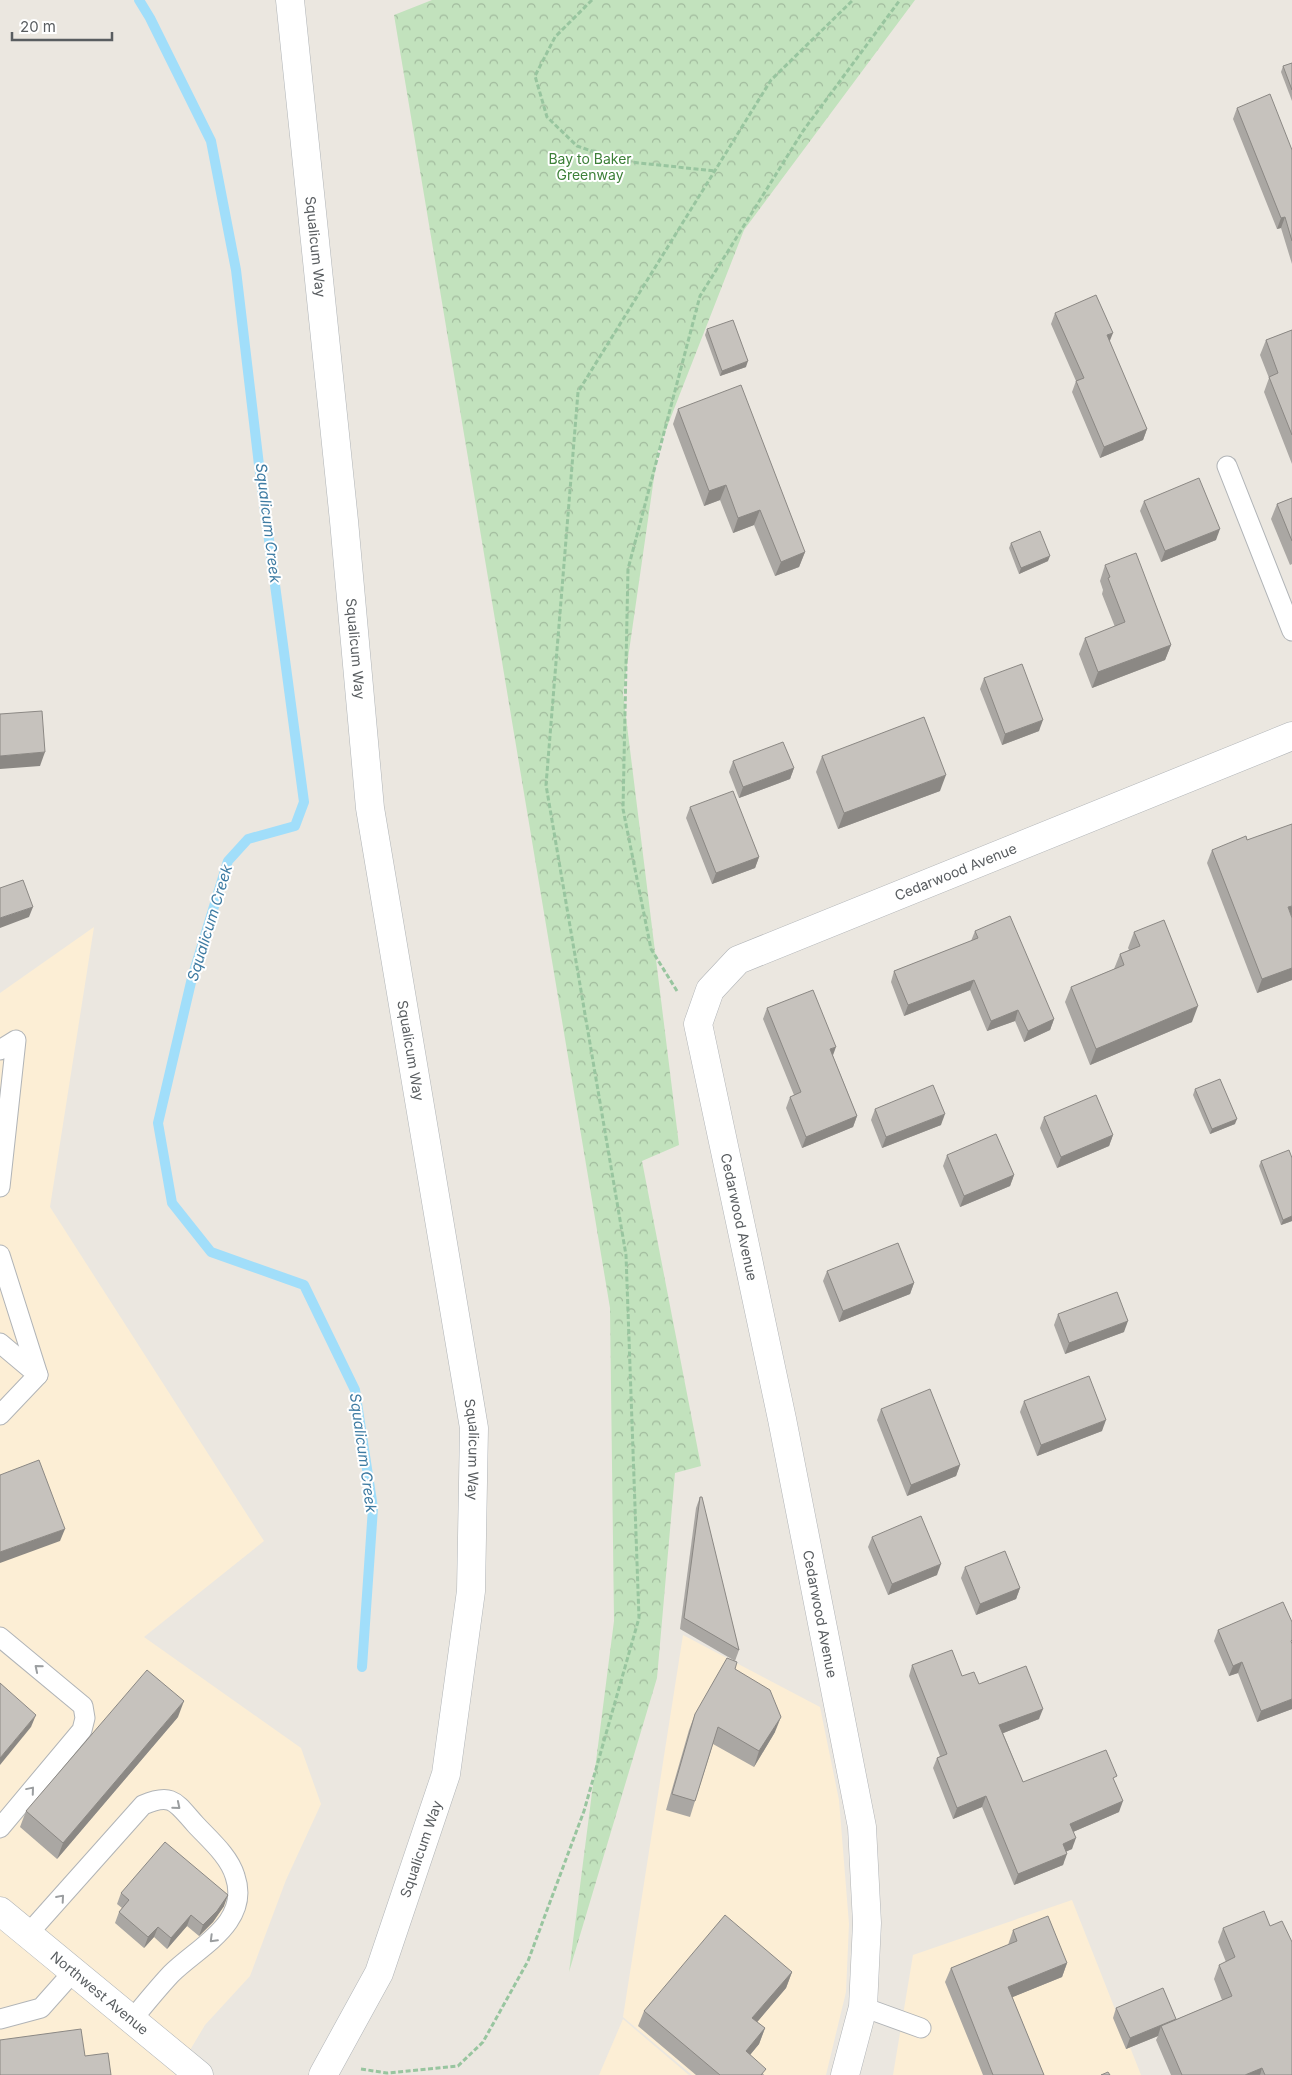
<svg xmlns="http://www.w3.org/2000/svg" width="1292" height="2075" font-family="Inter,sans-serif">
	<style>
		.commercial { fill: #fceed5 }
		.park { fill: url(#park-crowns) }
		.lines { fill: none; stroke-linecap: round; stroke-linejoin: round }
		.stream { stroke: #a1defa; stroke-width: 10 }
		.lane-casing { stroke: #b1b4b7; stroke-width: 21 }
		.street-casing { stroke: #b1b4b7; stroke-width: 29 }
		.secondary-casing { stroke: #b0b4b7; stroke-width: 29 }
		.path { stroke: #98c59f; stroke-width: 3; stroke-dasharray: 5 2.5; stroke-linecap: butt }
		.lane { stroke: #fff; stroke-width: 19 }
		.street { stroke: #fff; stroke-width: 28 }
		.secondary { stroke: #fff; stroke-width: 28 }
		.wall { fill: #aaa7a3 }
		.shaded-wall { fill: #8b8884 }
		.building { fill: #c6c2bd; stroke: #8b8884 }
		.oneway { stroke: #9b9ea0 }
		.labels { text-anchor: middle; stroke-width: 4; stroke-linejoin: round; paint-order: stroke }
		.park-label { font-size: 14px; fill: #3d8038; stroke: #fff }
		.street-label { font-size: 14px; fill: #595d60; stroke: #fff }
		.water-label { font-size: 15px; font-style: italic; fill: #3e7ba2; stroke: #fff }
	</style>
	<defs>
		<pattern id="park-crowns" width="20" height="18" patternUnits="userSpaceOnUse" patternTransform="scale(1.25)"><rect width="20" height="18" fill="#c2e2bd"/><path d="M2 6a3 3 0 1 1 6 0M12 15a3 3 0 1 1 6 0" fill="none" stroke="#a1ba9d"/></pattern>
	</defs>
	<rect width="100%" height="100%" fill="#ebe7e0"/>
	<!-- commercial -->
	<g class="commercial">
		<path d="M 94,927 L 50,1207 L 264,1541 L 144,1637 L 301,1748 L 321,1804 L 286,1880 L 250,1976 L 205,2025 L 175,2075 L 0,2075 L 0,993 Z"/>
		<path d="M 683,1635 L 820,1707 L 839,1800 L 849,1924 L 846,1992 L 826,2075 L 692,2075 L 623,2017 Z"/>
		<path d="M 1072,1900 L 1141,2075 L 893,2075 L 913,1955 Z"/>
		<path d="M 623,2019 L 689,2075 L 599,2075 Z"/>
	</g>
	<!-- park -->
	<path class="park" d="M 432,0 L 915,0 L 744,230 L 658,450 L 623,693 L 679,1145 L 642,1161 L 701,1466 L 675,1473 L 657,1678 L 569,1972 L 614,1621 L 610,1308 L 394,15 Z"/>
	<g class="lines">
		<!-- stream -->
		<path class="stream" d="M 139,0 L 150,18 L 211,141 L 236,270 L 259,465 L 304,802 L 295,826 L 248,839 L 228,861 L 192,978 L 158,1123 L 172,1203 L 211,1252 L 304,1285 L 355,1390 L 373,1508 L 362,1667"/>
		<defs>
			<g id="lane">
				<path d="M 1227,466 L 1292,631"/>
				<path d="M 0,1050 L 16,1040 L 0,1187"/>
				<path d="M 0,1255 L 38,1375"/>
				<path d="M 0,1343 L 38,1375 L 0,1415"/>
				<path d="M 0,1637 L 83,1706 L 85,1718 L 82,1730 L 0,1828"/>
				<path d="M 28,1934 L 143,1805 C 173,1792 176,1803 196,1825 C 210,1840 229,1856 235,1876 C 251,1923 198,1947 171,1974 C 157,1989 144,2005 131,2021"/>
				<path d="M 863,2007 L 921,2028"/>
				<path d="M 0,2019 L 41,2008 L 73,1972"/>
			</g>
			<g id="street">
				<path id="s1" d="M 845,2075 L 863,2007 L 867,1923 L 862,1827 L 782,1419 L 698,1024 L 710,990 L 738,960 L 1292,736"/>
			</g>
			<g id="secondary">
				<path id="s2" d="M 290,0 L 344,521 L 370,808 L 474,1428 L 471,1591 L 446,1774 L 379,1973 L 323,2075"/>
				<path id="s3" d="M 0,1911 L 199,2075"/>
			</g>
		</defs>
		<!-- lane casing -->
		<use href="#lane" class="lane-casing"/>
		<!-- street casing -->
		<use href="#street" class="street-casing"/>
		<!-- secondary casing -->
		<use href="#secondary" class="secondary-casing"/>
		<!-- path -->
		<g class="path">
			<path d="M 592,0 L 555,37 L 535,76 L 547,117 L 577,146 L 621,161 L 715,171"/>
			<path d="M 677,991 L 651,949 L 623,809 L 628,569 L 700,296 L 803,131 L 900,0"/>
			<path d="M 361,2069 L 387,2073 L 458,2066 L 483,2042 L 528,1961 L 584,1811 L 639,1618 L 626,1255 L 546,785 L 578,392 L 771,80 L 853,0"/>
		</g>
		<!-- lane -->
		<use href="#lane" class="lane"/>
		<!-- street -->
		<use href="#street" class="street"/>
		<!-- secondary -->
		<use href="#secondary" class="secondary"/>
	</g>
	<!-- wall -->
	<g class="wall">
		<path d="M 1292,63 L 1292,101 L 1281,72 L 1283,66 Z"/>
		<path d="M 1237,108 L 1292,150 L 1292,264 L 1281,228 L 1277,229 L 1233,119 Z"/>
		<path d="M 1055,313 L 1109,342 L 1147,429 L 1143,440 L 1100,458 L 1072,392 L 1076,381 L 1051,324 Z"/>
		<path d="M 707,329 L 746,367 L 720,376 L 705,335 Z"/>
		<path d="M 1292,330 L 1292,464 L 1264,392 L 1269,378 L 1260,355 L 1266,340 Z"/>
		<path d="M 678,409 L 805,552 L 799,567 L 775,576 L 754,525 L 733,533 L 720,500 L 704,506 L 673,424 Z"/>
		<path d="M 1292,498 L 1292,564 L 1290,565 L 1271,519 L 1277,504 Z"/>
		<path d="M 1144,501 L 1216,540 L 1161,562 L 1140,511 Z"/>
		<path d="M 1011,543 L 1048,561 L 1019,574 L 1009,548 Z"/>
		<path d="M 1105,565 L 1171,645 L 1165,660 L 1092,688 L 1079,654 L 1085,638 L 1115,627 L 1102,594 L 1103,590 L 1100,581 Z"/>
		<path d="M 984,678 L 1039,731 L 1002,745 L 980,689 Z"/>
		<path d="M 822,756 L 940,791 L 838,829 L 816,772 Z"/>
		<path d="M 733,761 L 794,768 L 790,779 L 739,798 L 729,772 Z"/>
		<path d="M 690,807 L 759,857 L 755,868 L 712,884 L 686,818 Z"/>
		<path d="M 1247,840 L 1292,918 L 1292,980 L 1257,993 L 1207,863 L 1212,850 Z"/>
		<path d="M 975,931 L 1054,1019 L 1050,1030 L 1024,1042 L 1015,1021 L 987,1031 L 970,990 L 904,1016 L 891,982 L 894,971 L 971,941 Z"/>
		<path d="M 1134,932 L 1192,1022 L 1090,1065 L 1065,1002 L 1071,987 L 1114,969 L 1120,954 L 1129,950 L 1128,948 Z"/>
		<path d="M 767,1008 L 833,1056 L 857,1116 L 853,1127 L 802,1148 L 786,1108 L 790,1097 L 794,1095 L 763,1019 Z"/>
		<path d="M 1195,1089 L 1235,1124 L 1210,1134 L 1193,1095 Z"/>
		<path d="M 875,1109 L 941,1125 L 882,1148 L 871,1120 Z"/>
		<path d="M 1044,1117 L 1113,1135 L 1109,1146 L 1057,1168 L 1040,1128 Z"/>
		<path d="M 947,1155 L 1014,1175 L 1010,1186 L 960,1207 L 943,1166 Z"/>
		<path d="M 1292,1158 L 1292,1221 L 1281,1225 L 1259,1166 L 1261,1161 Z"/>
		<path d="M 827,1271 L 914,1283 L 910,1294 L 839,1322 L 823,1281 Z"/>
		<path d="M 1058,1314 L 1124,1332 L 1065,1354 L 1054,1325 Z"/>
		<path d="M 1024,1401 L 1102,1431 L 1037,1456 L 1020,1412 Z"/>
		<path d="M 881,1409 L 960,1465 L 956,1476 L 907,1496 L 877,1420 Z"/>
		<path d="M 700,1497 L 739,1650 L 735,1661 L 680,1629 L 696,1508 Z"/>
		<path d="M 872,1537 L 937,1575 L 888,1595 L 868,1547 Z"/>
		<path d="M 965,1567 L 1020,1588 L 1016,1599 L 976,1615 L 961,1578 Z"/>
		<path d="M 1218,1630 L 1292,1709 L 1257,1722 L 1238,1673 L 1229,1676 L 1214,1641 Z"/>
		<path d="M 912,1665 L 962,1676 L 979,1684 L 1039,1719 L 1003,1733 L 1023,1782 L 1115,1782 L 1119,1812 L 1073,1832 L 1072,1849 L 1066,1851 L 1063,1865 L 1014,1885 L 982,1807 L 953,1819 L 933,1768 L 937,1758 L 940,1756 L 909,1676 Z"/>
		<path d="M 735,1669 L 775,1732 L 754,1767 L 713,1744 L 695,1801 L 690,1817 L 666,1810 L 689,1730 L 695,1714 Z"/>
		<path d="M 178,1717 L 57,1859 L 20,1827 L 26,1811 Z"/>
		<path d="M 121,1893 L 224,1906 L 213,1922 L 199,1936 L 187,1926 L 167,1949 L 154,1937 L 144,1948 L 115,1923 L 119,1912 L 122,1908 L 117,1904 Z"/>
		<path d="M 1223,1928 L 1292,2075 L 1171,2075 L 1156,2040 L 1158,2036 L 1126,2049 L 1113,2018 L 1116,2008 L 1175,2020 L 1222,2000 L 1214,1979 L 1219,1965 L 1226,1962 L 1218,1942 Z"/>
		<path d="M 1013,1930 L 1067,1963 L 1062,1977 L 1012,1997 L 1044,2075 L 983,2075 L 945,1982 L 951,1968 L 1008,1945 Z"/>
		<path d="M 792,1972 L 786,1988 L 757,2022 L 765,2028 L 759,2044 L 750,2055 L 764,2075 L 696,2075 L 638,2026 L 644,2011 Z"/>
	</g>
	<!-- shaded-wall -->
	<g class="shaded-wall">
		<path d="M 1285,217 L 1281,228 L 1277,229 L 1281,218 Z"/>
		<path d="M 1113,333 L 1109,343 L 1107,335 Z"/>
		<path d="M 748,361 L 746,367 L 720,376 L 722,371 Z"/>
		<path d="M 1147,429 L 1143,440 L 1100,458 L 1104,447 Z"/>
		<path d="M 726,485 L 720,500 L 704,506 L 709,491 Z"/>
		<path d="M 760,510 L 754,525 L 733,533 L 738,518 Z"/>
		<path d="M 1220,529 L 1216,540 L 1161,562 L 1165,551 Z"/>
		<path d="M 805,552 L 799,567 L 775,576 L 781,562 Z"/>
		<path d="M 1050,556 L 1048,561 L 1019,574 L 1021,568 Z"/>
		<path d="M 1171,645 L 1165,660 L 1092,688 L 1098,672 Z"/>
		<path d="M 1043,720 L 1039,731 L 1002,745 L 1005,734 Z"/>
		<path d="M 45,752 L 40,766 L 0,769 L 0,756 Z"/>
		<path d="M 794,768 L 790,779 L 739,798 L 743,787 Z"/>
		<path d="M 946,775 L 940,791 L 838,829 L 844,813 Z"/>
		<path d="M 759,857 L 755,868 L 712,884 L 716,873 Z"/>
		<path d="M 1292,906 L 1292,918 L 1288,907 Z"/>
		<path d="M 33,907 L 29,917 L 0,928 L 0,918 Z"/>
		<path d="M 1292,968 L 1292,980 L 1257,993 L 1262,979 Z"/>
		<path d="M 974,980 L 970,990 L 904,1016 L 908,1005 Z"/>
		<path d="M 1198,1006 L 1192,1022 L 1090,1065 L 1096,1049 Z"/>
		<path d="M 1018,1010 L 1015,1021 L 987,1031 L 991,1021 Z"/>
		<path d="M 1054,1019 L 1050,1030 L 1024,1042 L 1028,1031 Z"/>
		<path d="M 836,1047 L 832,1058 L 830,1049 Z"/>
		<path d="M 945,1114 L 941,1125 L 882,1148 L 886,1137 Z"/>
		<path d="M 857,1116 L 853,1127 L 802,1148 L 806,1137 Z"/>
		<path d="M 1237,1119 L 1235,1124 L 1210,1134 L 1212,1129 Z"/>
		<path d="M 1113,1135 L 1109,1146 L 1057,1168 L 1061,1157 Z"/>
		<path d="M 1014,1175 L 1010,1186 L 960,1207 L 964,1196 Z"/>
		<path d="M 1292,1216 L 1292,1221 L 1281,1225 L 1283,1220 Z"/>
		<path d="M 914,1283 L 910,1294 L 839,1322 L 843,1311 Z"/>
		<path d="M 1128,1321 L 1124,1332 L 1065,1354 L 1069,1343 Z"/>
		<path d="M 1106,1420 L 1102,1431 L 1037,1456 L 1041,1445 Z"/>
		<path d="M 960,1465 L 956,1476 L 907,1496 L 911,1485 Z"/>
		<path d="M 65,1529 L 60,1541 L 0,1563 L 0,1552 Z"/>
		<path d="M 941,1564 L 937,1575 L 888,1595 L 892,1584 Z"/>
		<path d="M 1020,1588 L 1016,1599 L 976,1615 L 980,1604 Z"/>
		<path d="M 1242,1662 L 1238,1673 L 1229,1676 L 1233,1666 Z"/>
		<path d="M 1292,1699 L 1292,1709 L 1257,1722 L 1261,1711 Z"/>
		<path d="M 184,1701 L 178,1717 L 57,1859 L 63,1843 Z"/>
		<path d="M 1043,1709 L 1039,1719 L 996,1736 L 999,1725 Z"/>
		<path d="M 36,1715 L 31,1727 L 0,1765 L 0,1758 Z"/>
		<path d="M 781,1717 L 775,1732 L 754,1767 L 759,1751 Z"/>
		<path d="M 986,1796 L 982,1807 L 953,1819 L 957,1808 Z"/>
		<path d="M 1123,1801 L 1119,1812 L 1066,1835 L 1070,1824 Z"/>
		<path d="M 1076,1838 L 1072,1849 L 1059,1855 L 1063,1844 Z"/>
		<path d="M 1067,1854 L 1063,1865 L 1014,1885 L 1018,1874 Z"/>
		<path d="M 228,1895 L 224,1906 L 213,1922 L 199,1936 L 203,1925 Z"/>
		<path d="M 191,1915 L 187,1926 L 167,1949 L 171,1938 Z"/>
		<path d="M 158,1927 L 154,1937 L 144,1948 L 148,1937 Z"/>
		<path d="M 1067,1963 L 1062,1977 L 1003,2001 L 1008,1987 Z"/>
		<path d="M 792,1972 L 786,1988 L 747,2034 L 752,2018 Z"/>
		<path d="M 1176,2019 L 1161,2026 L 1158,2036 L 1126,2049 L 1130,2038 Z"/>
		<path d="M 765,2028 L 759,2044 L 740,2067 L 746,2051 Z"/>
		<path d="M 1262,2068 L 1260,2075 L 1245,2075 Z"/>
	</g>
	<!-- building -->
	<g class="building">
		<path d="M 1292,63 L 1292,90 L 1283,66 Z"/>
		<path d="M 1270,94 L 1292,150 L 1292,241 L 1285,217 L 1281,218 L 1237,108 Z"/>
		<path d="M 1096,295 L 1113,333 L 1107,335 L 1147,429 L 1104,447 L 1076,381 L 1084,378 L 1055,313 Z"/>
		<path d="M 733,320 L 748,361 L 722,371 L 707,329 Z"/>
		<path d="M 1292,330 L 1292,435 L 1269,377 L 1278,373 L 1266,340 Z"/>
		<path d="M 741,385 L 805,552 L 781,562 L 760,510 L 738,518 L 726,485 L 709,491 L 678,409 Z"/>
		<path d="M 1199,478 L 1220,529 L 1165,551 L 1144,501 Z"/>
		<path d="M 1292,498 L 1292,541 L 1277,504 Z"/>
		<path d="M 1040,531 L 1050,556 L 1021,568 L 1011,543 Z"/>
		<path d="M 1136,553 L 1171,645 L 1098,672 L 1085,638 L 1125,622 L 1108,578 L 1110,577 L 1105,565 Z"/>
		<path d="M 1022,664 L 1043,720 L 1005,734 L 984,678 Z"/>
		<path d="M 42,711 L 45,752 L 0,756 L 0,714 Z"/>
		<path d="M 924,717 L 946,775 L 844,813 L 822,756 Z"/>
		<path d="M 783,742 L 794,768 L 743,787 L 733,761 Z"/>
		<path d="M 733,791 L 759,857 L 716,873 L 690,807 Z"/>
		<path d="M 1292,824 L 1292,906 L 1288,907 L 1292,918 L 1292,968 L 1262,979 L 1212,850 L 1246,836 L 1247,840 Z"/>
		<path d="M 23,880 L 33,907 L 0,918 L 0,888 Z"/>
		<path d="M 1010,916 L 1054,1019 L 1028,1031 L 1018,1010 L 991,1021 L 974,980 L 908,1005 L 894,971 L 978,938 L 975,931 Z"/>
		<path d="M 1164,920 L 1198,1006 L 1096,1049 L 1071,987 L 1124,965 L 1120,954 L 1140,946 L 1134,932 Z"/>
		<path d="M 813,990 L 836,1047 L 830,1049 L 857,1116 L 806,1137 L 790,1097 L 801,1092 L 767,1008 Z"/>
		<path d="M 1220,1079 L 1237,1119 L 1212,1129 L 1195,1089 Z"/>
		<path d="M 933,1085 L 945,1114 L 886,1137 L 875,1109 Z"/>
		<path d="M 1096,1095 L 1113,1135 L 1061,1157 L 1044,1117 Z"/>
		<path d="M 996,1134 L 1014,1175 L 964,1196 L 947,1155 Z"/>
		<path d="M 1289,1150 L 1292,1158 L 1292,1216 L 1283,1220 L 1261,1161 Z"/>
		<path d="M 898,1243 L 914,1283 L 843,1311 L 827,1271 Z"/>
		<path d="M 1117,1292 L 1128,1321 L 1069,1343 L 1058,1314 Z"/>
		<path d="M 1089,1376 L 1106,1420 L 1041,1445 L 1024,1401 Z"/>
		<path d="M 930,1389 L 960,1465 L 911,1485 L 881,1409 Z"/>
		<path d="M 39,1460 L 65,1529 L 0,1552 L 0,1475 Z"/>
		<path d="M 700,1497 L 702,1497 L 739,1650 L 684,1618 Z"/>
		<path d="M 921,1516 L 941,1564 L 892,1584 L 872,1537 Z"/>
		<path d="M 1005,1551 L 1020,1588 L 980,1604 L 965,1567 Z"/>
		<path d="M 1283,1602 L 1292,1622 L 1292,1640 L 1291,1641 L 1292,1644 L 1292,1699 L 1261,1711 L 1242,1662 L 1233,1666 L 1218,1630 Z"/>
		<path d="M 952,1650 L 962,1676 L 974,1672 L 979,1684 L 1026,1666 L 1043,1709 L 999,1725 L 1023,1782 L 1106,1750 L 1117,1776 L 1113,1778 L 1123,1801 L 1070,1824 L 1076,1838 L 1063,1844 L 1067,1854 L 1018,1874 L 986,1796 L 957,1808 L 937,1758 L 947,1754 L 912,1665 Z"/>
		<path d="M 727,1658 L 737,1662 L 735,1669 L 770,1690 L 781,1717 L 759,1751 L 718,1727 L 695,1801 L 672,1794 L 695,1714 Z"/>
		<path d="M 147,1670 L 184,1701 L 63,1843 L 26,1811 Z"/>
		<path d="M 0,1683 L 36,1715 L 0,1758 Z"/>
		<path d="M 165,1842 L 228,1895 L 217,1911 L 203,1925 L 191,1915 L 171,1938 L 158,1927 L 148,1937 L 119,1912 L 129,1900 L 121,1893 Z"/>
		<path d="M 1264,1911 L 1270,1926 L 1282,1921 L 1292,1942 L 1292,2075 L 1265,2075 L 1262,2068 L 1245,2075 L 1182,2075 L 1161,2026 L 1232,1996 L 1219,1965 L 1235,1957 L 1223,1928 Z"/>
		<path d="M 725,1915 L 792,1972 L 752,2018 L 765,2028 L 746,2051 L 766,2069 L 761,2075 L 720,2075 L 644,2011 Z"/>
		<path d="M 1048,1916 L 1067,1963 L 1008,1987 L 1044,2075 L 993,2075 L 951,1968 L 1017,1941 L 1013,1930 Z"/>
		<path d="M 1163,1988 L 1176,2019 L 1130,2038 L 1116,2008 Z"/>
		<path d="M 81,2029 L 85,2056 L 108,2053 L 111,2075 L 0,2075 L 0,2040 Z"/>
		<path d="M 1108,2072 L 1110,2075 L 1101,2075 Z"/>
	</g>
	<!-- one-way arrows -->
	<defs><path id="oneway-chevron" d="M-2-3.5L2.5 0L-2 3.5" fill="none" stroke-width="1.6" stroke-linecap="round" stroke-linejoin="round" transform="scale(1.25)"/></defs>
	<g class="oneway">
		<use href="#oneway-chevron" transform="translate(38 1668) rotate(-140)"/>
		<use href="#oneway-chevron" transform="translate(31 1790) rotate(-50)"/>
		<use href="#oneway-chevron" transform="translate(177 1806) rotate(40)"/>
		<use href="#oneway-chevron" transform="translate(61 1898) rotate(-49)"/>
		<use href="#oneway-chevron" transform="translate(213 1939) rotate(135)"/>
	</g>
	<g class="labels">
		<!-- park labels -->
		<g class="park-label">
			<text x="590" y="164">Bay to Baker<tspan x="590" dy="16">Greenway</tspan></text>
		</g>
		<!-- street labels -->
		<g class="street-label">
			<text dy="5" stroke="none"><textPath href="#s2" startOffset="248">Squalicum Way</textPath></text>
			<text dy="5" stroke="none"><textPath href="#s2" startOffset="652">Squalicum Way</textPath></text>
			<text dy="5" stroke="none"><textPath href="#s1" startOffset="1382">Cedarwood Avenue</textPath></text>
			<text dy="5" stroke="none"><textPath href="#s2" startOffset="1058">Squalicum Way</textPath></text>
			<text transform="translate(739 1217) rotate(78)" y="5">Cedarwood Avenue</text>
			<text dy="5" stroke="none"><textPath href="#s2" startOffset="1462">Squalicum Way</textPath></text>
			<text transform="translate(820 1614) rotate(79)" y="5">Cedarwood Avenue</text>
			<text transform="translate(421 1849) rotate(-71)" y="5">Squalicum Way</text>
			<text dy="5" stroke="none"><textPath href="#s3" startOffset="129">Northwest Avenue</textPath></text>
		</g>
		<!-- water labels -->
		<g class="water-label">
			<text transform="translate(268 523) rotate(83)" y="5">Squalicum Creek</text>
			<text transform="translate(210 923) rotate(-73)" y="5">Squalicum Creek</text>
			<text transform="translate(363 1453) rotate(82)" y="5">Squalicum Creek</text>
		</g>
	</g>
	<!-- scale -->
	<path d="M12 32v8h100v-8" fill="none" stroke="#595d60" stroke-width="2.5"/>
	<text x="20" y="32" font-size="15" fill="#595d60" stroke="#ffffff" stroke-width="4" paint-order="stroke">20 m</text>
</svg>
